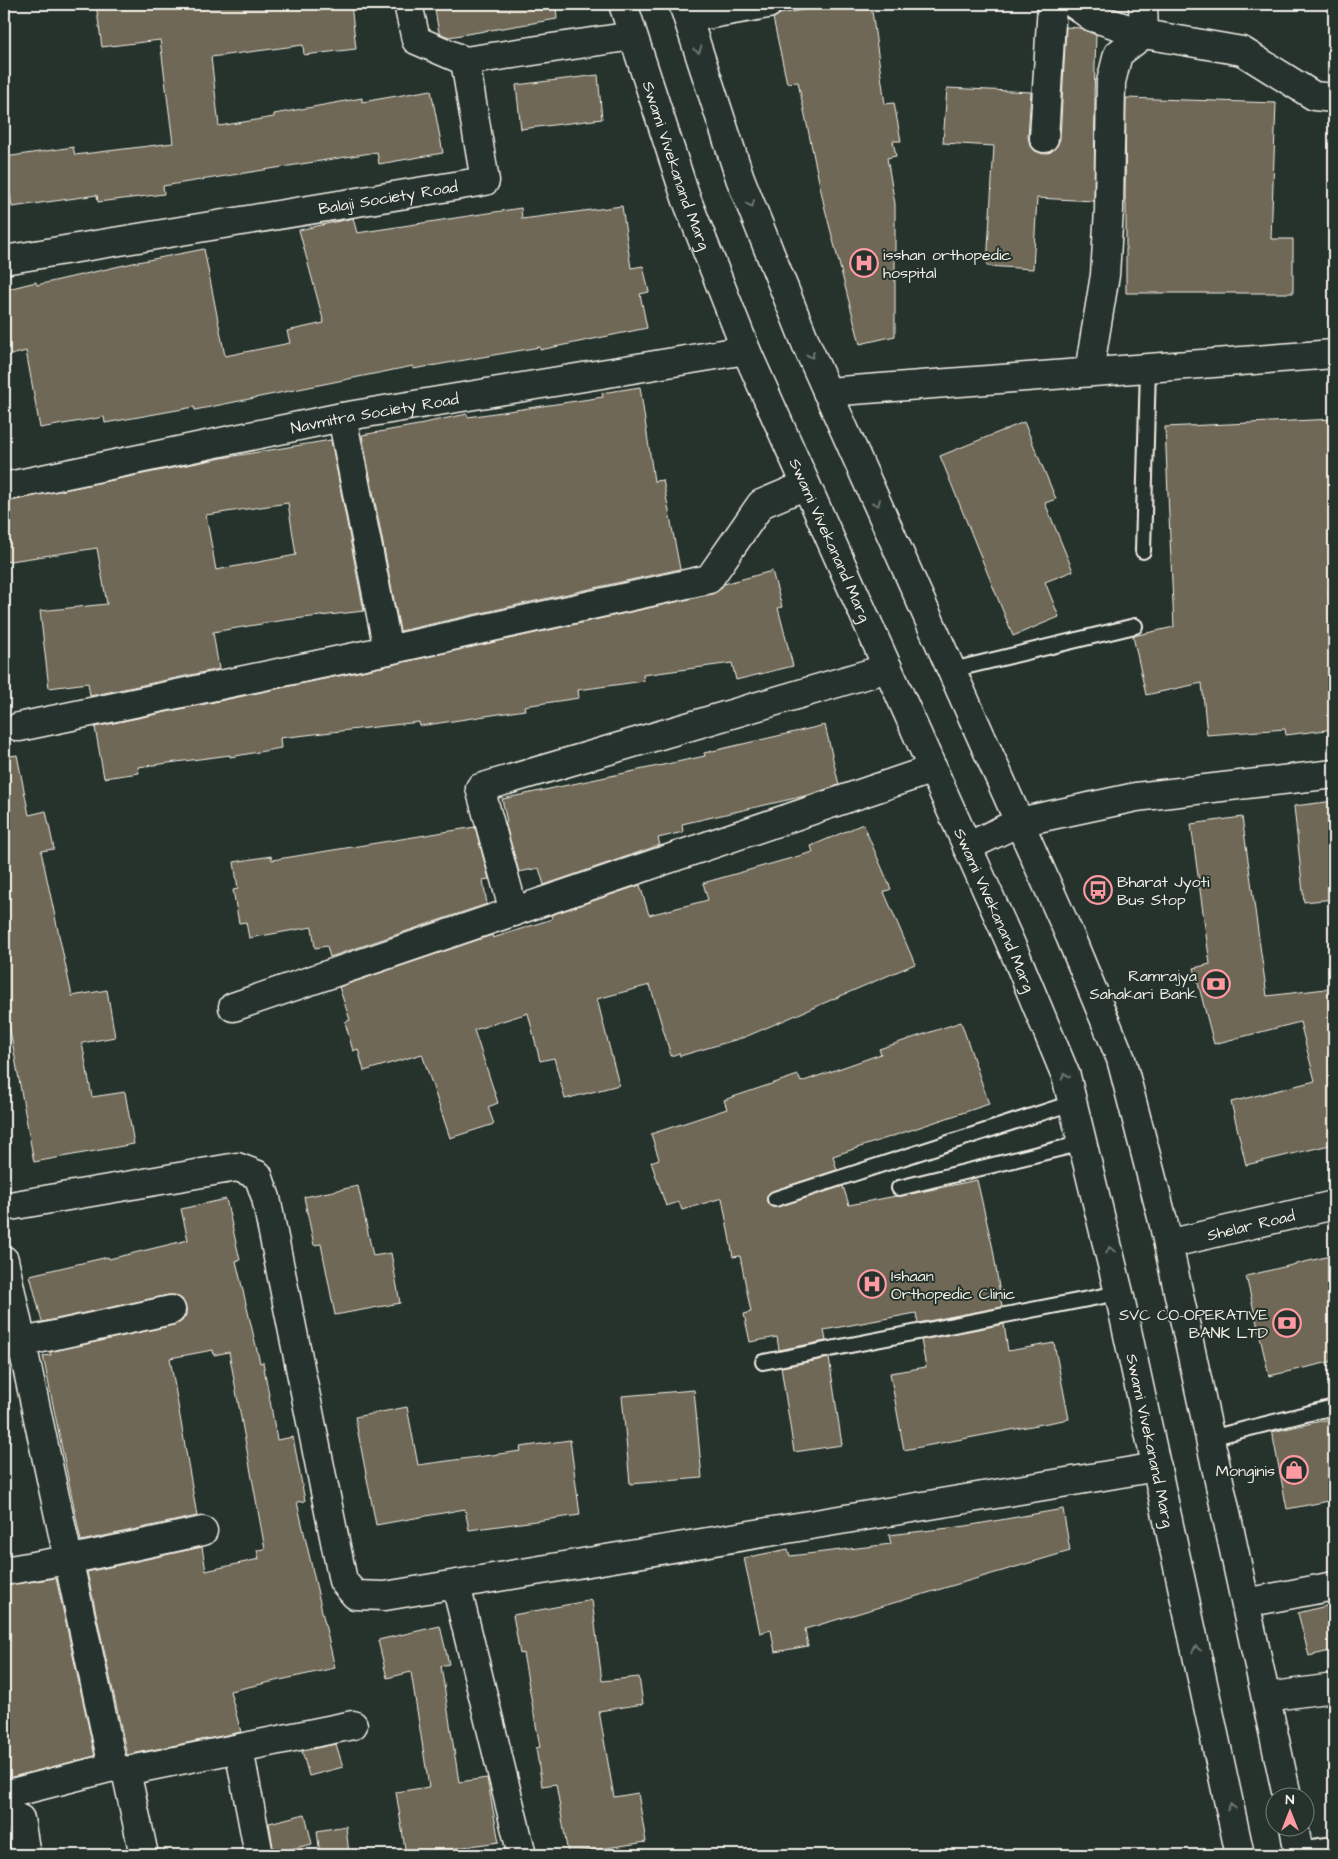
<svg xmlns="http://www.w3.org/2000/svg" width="1338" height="1859" font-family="'Architects Daughter',sans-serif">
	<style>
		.building { fill: #6f6857; stroke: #f4f1e8; fill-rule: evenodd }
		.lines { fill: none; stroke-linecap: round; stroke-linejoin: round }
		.lane-casing { stroke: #f4f1e8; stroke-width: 18 }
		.street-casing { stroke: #f4f1e8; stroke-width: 31 }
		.secondary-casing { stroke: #f4f1e8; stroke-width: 31 }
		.lane { stroke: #26332d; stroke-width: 14 }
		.street { stroke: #26332d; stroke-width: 28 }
		.secondary { stroke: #26332d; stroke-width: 28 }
		.oneway { stroke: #6e766e }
		.labels { text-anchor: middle; stroke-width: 4; stroke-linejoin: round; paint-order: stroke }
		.street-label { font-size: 16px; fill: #f4f1e8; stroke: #26332d }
		.poi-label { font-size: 16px; fill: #f4f1e8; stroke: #26332d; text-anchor: start }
	</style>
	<rect width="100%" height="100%" fill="#26332d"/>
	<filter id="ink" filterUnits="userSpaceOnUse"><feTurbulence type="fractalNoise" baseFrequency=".02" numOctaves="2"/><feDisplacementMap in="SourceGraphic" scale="10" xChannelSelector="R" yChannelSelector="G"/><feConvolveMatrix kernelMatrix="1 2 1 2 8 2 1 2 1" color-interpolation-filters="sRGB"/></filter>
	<g filter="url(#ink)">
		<!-- building -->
		<g class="building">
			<path d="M 96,4 L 351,4 L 356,49 L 304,55 L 303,45 L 211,57 L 219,126 L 274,117 L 274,114 L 362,98 L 362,102 L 431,90 L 443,153 L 379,164 L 377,152 L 163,186 L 164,194 L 98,202 L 97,195 L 12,207 L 5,157 L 73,147 L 75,155 L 173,143 L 160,40 L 102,47 Z"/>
			<path d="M 434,4 L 556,4 L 557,19 L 449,37 L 439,33 Z"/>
			<path d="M 838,4 L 871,4 L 885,104 L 894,103 L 901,141 L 893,141 L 896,156 L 887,158 L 895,204 L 895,336 L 860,344 L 824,205 L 798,82 L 787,83 L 773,18 L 780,14 Z"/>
			<path d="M 1066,27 L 1080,28 L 1096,35 L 1094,96 L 1095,96 L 1094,201 L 1037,198 L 1033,269 L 987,266 L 994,146 L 943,143 L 947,88 L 1031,92 L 1028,137 L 1030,145 L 1035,151 L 1043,154 L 1051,152 L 1057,146 L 1060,139 Z"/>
			<path d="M 598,75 L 602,119 L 521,129 L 516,85 Z"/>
			<path d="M 1126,98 L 1276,103 L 1271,239 L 1293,239 L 1293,293 L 1126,293 L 1126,203 L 1125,203 Z"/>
			<path d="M 622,206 L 631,268 L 643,266 L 649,292 L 640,294 L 647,328 L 540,350 L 540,347 L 413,369 L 413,366 L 195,410 L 194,407 L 105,423 L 104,417 L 40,428 L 26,351 L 4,357 L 4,290 L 36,282 L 37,285 L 133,263 L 204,249 L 225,356 L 290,343 L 287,331 L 324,323 L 299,230 L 353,218 L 357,233 L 521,208 L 522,219 Z"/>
			<path d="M 640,387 L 654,481 L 663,480 L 680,569 L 400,631 L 362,435 L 424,424 L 424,423 L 467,414 L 468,417 L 603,397 L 602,393 Z"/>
			<path d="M 1334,419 L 1334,590 L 1328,590 L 1334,647 L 1334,729 L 1286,735 L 1285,729 L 1207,735 L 1202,683 L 1146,695 L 1133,636 L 1174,627 L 1165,427 Z"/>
			<path d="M 1024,422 L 1056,499 L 1045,503 L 1073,571 L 1045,582 L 1059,617 L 1013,636 L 940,456 Z"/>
			<path d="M 331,440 L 364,611 L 285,620 L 213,632 L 219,669 L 90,696 L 88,683 L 49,688 L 40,611 L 107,604 L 97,548 L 4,562 L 4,502 L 222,458 ZM 288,503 L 296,555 L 216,570 L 206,515 Z"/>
			<path d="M 772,571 L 782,607 L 778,608 L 793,666 L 736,680 L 732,663 L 643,675 L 644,681 L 578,690 L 579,698 L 524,706 L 525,710 L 420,726 L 419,722 L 280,738 L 281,748 L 230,757 L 230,755 L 138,767 L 139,773 L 104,778 L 95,727 L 391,665 L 712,594 L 724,584 Z"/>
			<path d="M 825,725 L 839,785 L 809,795 L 682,824 L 683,832 L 658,838 L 660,845 L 544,885 L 539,868 L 519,872 L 505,822 L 507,822 L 502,799 L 705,756 L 704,753 Z"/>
			<path d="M 17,755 L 29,815 L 46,811 L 54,849 L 41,851 L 72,996 L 107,990 L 115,1037 L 82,1043 L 92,1097 L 125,1092 L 134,1144 L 34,1162 L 4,997 L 4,757 Z"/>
			<path d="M 1334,801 L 1334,899 L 1304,902 L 1294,806 Z"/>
			<path d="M 1242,817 L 1267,996 L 1334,988 L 1334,1144 L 1246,1165 L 1231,1102 L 1315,1081 L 1300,1022 L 1214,1044 L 1194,968 L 1210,964 L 1191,824 Z"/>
			<path d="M 863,824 L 891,889 L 884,892 L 915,964 L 745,1037 L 680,1056 L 679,1053 L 671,1056 L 650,985 L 597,999 L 619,1085 L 565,1099 L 554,1058 L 540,1061 L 528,1013 L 474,1030 L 498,1103 L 488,1107 L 494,1124 L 450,1138 L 422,1054 L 364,1071 L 358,1049 L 353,1051 L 345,1022 L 350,1020 L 339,987 L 492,935 L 493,938 L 552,919 L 551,915 L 640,885 L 649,915 L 708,900 L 703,883 L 813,852 L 811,846 Z"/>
			<path d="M 475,827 L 489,879 L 483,880 L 487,904 L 330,957 L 327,946 L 315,948 L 312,927 L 249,938 L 246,922 L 239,923 L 233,890 L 238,889 L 234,862 L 271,856 L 272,860 Z"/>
			<path d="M 961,1022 L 989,1104 L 833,1156 L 837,1170 L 772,1191 L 768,1194 L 767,1201 L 770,1206 L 778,1207 L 843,1186 L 849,1205 L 896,1196 L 901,1196 L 977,1180 L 993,1249 L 1002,1307 L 918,1323 L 916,1313 L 824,1330 L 826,1341 L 779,1350 L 777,1337 L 750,1342 L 744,1314 L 751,1312 L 740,1256 L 733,1257 L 722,1198 L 682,1210 L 679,1202 L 666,1206 L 651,1162 L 659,1159 L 651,1134 L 727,1109 L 724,1100 L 798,1075 L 801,1082 L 881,1054 L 879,1049 Z"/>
			<path d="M 358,1186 L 373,1256 L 391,1253 L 400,1303 L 335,1315 L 321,1244 L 314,1245 L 304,1197 Z"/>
			<path d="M 226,1199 L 240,1260 L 236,1261 L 260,1363 L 263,1362 L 277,1440 L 293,1437 L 305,1501 L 297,1502 L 335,1668 L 230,1691 L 241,1732 L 127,1755 L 87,1572 L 202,1547 L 206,1571 L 259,1559 L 257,1550 L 265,1549 L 229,1352 L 214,1355 L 213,1350 L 170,1358 L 197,1516 L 81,1541 L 43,1356 L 51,1355 L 50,1352 L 174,1325 L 182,1321 L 186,1315 L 186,1307 L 182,1299 L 175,1295 L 168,1295 L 42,1322 L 30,1275 L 108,1257 L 109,1259 L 188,1240 L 181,1209 Z"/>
			<path d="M 1334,1255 L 1334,1361 L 1269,1376 L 1246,1276 Z"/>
			<path d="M 1004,1324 L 1008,1351 L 1054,1343 L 1069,1419 L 904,1450 L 890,1373 L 926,1367 L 921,1340 Z"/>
			<path d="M 829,1358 L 842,1445 L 794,1452 L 781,1367 Z"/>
			<path d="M 694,1390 L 702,1478 L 630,1484 L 622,1396 Z"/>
			<path d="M 407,1407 L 418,1465 L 521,1451 L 520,1447 L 570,1440 L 580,1515 L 469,1530 L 465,1509 L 376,1525 L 355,1417 Z"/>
			<path d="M 1334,1418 L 1334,1500 L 1287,1509 L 1272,1432 Z"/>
			<path d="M 1063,1509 L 1070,1551 L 805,1629 L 808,1646 L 775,1652 L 771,1630 L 760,1633 L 744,1558 L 788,1549 L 790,1556 L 891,1544 L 889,1535 L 966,1526 Z"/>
			<path d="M 56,1578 L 95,1756 L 4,1779 L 4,1586 Z"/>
			<path d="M 592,1600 L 602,1681 L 639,1677 L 643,1704 L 599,1711 L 614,1797 L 638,1793 L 646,1842 L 568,1854 L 556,1784 L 542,1786 L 536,1748 L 540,1747 L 523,1653 L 520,1654 L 513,1615 Z"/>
			<path d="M 1334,1604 L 1334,1650 L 1309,1656 L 1298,1613 Z"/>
			<path d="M 440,1626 L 449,1664 L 441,1666 L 459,1782 L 487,1778 L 499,1842 L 406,1855 L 396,1792 L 429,1787 L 411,1672 L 387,1678 L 378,1640 Z"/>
			<path d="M 336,1744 L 343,1767 L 309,1776 L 302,1751 Z"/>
			<path d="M 305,1814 L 312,1844 L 274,1853 L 269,1823 Z"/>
			<path d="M 346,1826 L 349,1855 L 320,1855 L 317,1831 Z"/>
		</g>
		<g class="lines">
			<defs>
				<g id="lane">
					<path d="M 1143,551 L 1148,368"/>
					<path d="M 952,670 L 1135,626"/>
					<path d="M 899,1188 L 1083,1143"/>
					<path d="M 775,1199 L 1072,1103"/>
					<path d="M 763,1362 L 1119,1293"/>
					<path d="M 1210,1438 L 1334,1407"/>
					<path d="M 1298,1849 L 1334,1844"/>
				</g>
				<g id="street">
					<path d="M 408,4 L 416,40 L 465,61"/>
					<path d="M 1074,4 L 1092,17 L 1144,34"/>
					<path d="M 1143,4 L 1144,34 L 1242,51 L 1314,96 L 1334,98"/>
					<path d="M 688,18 L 768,4"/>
					<path d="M 1044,138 L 1052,4"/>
					<path id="s1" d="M 4,260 L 485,181 L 465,61 L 633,36"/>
					<path d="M 1089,372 L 1105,275 L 1109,210 L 1111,82 L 1118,54 L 1144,34"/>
					<path d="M 827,392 L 1334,354"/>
					<path d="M 342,417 L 388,650"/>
					<path id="s2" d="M 4,487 L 342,417 L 746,350"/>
					<path d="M 19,727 L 388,650 L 709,579 L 761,504 L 806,485"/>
					<path d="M 967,847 L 1019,822 L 1136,797 L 1334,774"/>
					<path d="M 514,912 L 480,788 L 888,668"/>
					<path d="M 233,1007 L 933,769"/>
					<path d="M 4,1207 L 237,1167 L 258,1175 L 266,1198 L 343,1581 L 355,1595 L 385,1596 L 1157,1467"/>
					<path id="s3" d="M 1168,1244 L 1334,1205"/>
					<path d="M 4,1260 L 113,1767"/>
					<path d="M 5,1346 L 171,1310"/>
					<path d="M 4,1571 L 68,1560 L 203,1531"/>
					<path d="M 456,1585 L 522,1855"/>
					<path d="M 1246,1603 L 1334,1586"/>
					<path d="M 1266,1697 L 1334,1688"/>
					<path d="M 239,1749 L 259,1855"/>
					<path d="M 126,1771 L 144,1855"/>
					<path d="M 4,1795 L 113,1767 L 126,1771 L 353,1725"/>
					<path d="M 4,1812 L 20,1819 L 26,1855"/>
				</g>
				<g id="secondary">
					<path id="s4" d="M 623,4 L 686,198 L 746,350 L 1017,958 L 1066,1076 L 1119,1293 L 1240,1855"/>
					<path d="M 683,4 L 740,178 L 807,346 L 1070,936 L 1121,1059 L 1163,1221 L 1287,1796"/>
					<path d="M 1294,1826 L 1299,1855"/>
				</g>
			</defs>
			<!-- lane casing -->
			<use href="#lane" class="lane-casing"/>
			<!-- street casing -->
			<use href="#street" class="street-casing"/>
			<!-- secondary casing -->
			<use href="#secondary" class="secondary-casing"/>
			<!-- lane -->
			<use href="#lane" class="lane"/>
			<!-- street -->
			<use href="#street" class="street"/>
			<!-- secondary -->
			<use href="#secondary" class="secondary"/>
		</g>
		<!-- one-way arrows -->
		<defs><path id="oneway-chevron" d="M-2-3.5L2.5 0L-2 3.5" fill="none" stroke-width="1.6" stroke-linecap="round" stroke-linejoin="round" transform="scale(1.25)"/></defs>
		<g class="oneway">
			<use href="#oneway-chevron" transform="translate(698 50) rotate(72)"/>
			<use href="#oneway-chevron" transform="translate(751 204) rotate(68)"/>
			<use href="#oneway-chevron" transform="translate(811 355) rotate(66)"/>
			<use href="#oneway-chevron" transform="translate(877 503) rotate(66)"/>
			<use href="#oneway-chevron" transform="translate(1065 1076) rotate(-109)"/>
			<use href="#oneway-chevron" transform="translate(1110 1250) rotate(-103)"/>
			<use href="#oneway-chevron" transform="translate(1196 1649) rotate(-102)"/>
			<use href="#oneway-chevron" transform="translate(1231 1807) rotate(-102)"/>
		</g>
	</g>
	<!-- icons -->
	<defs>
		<symbol id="hospital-ring" viewBox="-11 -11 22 22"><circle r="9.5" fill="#26332d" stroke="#ff9aa2" stroke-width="1.5"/><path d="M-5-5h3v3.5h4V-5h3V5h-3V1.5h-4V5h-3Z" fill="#ff9aa2"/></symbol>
		<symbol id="bus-ring" viewBox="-11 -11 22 22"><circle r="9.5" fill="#26332d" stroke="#ff9aa2" stroke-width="1.5"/><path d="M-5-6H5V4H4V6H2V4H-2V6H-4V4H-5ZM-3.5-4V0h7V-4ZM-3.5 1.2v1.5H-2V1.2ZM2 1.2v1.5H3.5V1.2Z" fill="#ff9aa2"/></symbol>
		<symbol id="bank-ring" viewBox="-11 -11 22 22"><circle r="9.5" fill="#26332d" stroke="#ff9aa2" stroke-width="1.5"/><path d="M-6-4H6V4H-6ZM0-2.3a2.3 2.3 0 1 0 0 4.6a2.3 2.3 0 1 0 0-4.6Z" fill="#ff9aa2"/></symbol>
		<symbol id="shop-ring" viewBox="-11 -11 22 22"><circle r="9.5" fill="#26332d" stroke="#ff9aa2" stroke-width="1.5"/><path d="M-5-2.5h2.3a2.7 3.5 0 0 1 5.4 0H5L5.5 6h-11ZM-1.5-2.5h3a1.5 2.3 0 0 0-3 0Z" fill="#ff9aa2"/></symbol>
	</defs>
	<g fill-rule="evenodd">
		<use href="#hospital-ring" x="848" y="247" width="32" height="32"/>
		<use href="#bus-ring" x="1082" y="874" width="32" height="32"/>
		<use href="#bank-ring" x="1200" y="968" width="32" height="32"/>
		<use href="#hospital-ring" x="856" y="1268" width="32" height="32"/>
		<use href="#bank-ring" x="1271" y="1307" width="32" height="32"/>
		<use href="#shop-ring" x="1278" y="1454" width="32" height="32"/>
	</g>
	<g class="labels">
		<!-- street labels -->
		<g class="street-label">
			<text dy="6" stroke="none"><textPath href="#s4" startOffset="170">Swami Vivekanand Marg</textPath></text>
			<text dy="6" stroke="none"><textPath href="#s1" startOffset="389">Balaji Society Road</textPath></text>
			<text dy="6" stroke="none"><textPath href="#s2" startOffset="378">Navmitra Society Road</textPath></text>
			<text dy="6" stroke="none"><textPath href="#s4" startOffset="575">Swami Vivekanand Marg</textPath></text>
			<text dy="6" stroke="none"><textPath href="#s4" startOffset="980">Swami Vivekanand Marg</textPath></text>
			<text dy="6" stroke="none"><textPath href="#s3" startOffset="85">Shelar Road</textPath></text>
			<text dy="6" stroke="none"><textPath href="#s4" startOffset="1535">Swami Vivekanand Marg</textPath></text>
		</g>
		<!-- poi labels -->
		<g class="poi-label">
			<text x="883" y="260">isshan orthopedic<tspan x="883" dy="18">hospital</tspan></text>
			<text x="1117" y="887">Bharat Jyoti<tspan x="1117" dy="18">Bus Stop</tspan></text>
			<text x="1197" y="981" text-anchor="end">Ramrajya<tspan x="1197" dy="18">Sahakari Bank</tspan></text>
			<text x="891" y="1281">Ishaan<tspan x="891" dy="18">Orthopedic Clinic</tspan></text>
			<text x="1268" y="1320" text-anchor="end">SVC CO-OPERATIVE<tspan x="1268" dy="18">BANK LTD</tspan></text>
			<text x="1275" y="1476" text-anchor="end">Monginis</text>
		</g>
	</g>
	<!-- margin -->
	<rect width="1338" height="1859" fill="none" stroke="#26332d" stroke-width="20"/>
	<rect x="10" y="10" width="1318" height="1839" fill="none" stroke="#f4f1e8" stroke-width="2" filter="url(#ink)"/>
	<!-- north arrow -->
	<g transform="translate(1290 1812)"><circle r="24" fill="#26332d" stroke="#787f78"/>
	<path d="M0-4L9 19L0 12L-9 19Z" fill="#ff9aa2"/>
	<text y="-8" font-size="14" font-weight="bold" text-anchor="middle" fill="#f4f1e8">N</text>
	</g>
</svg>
